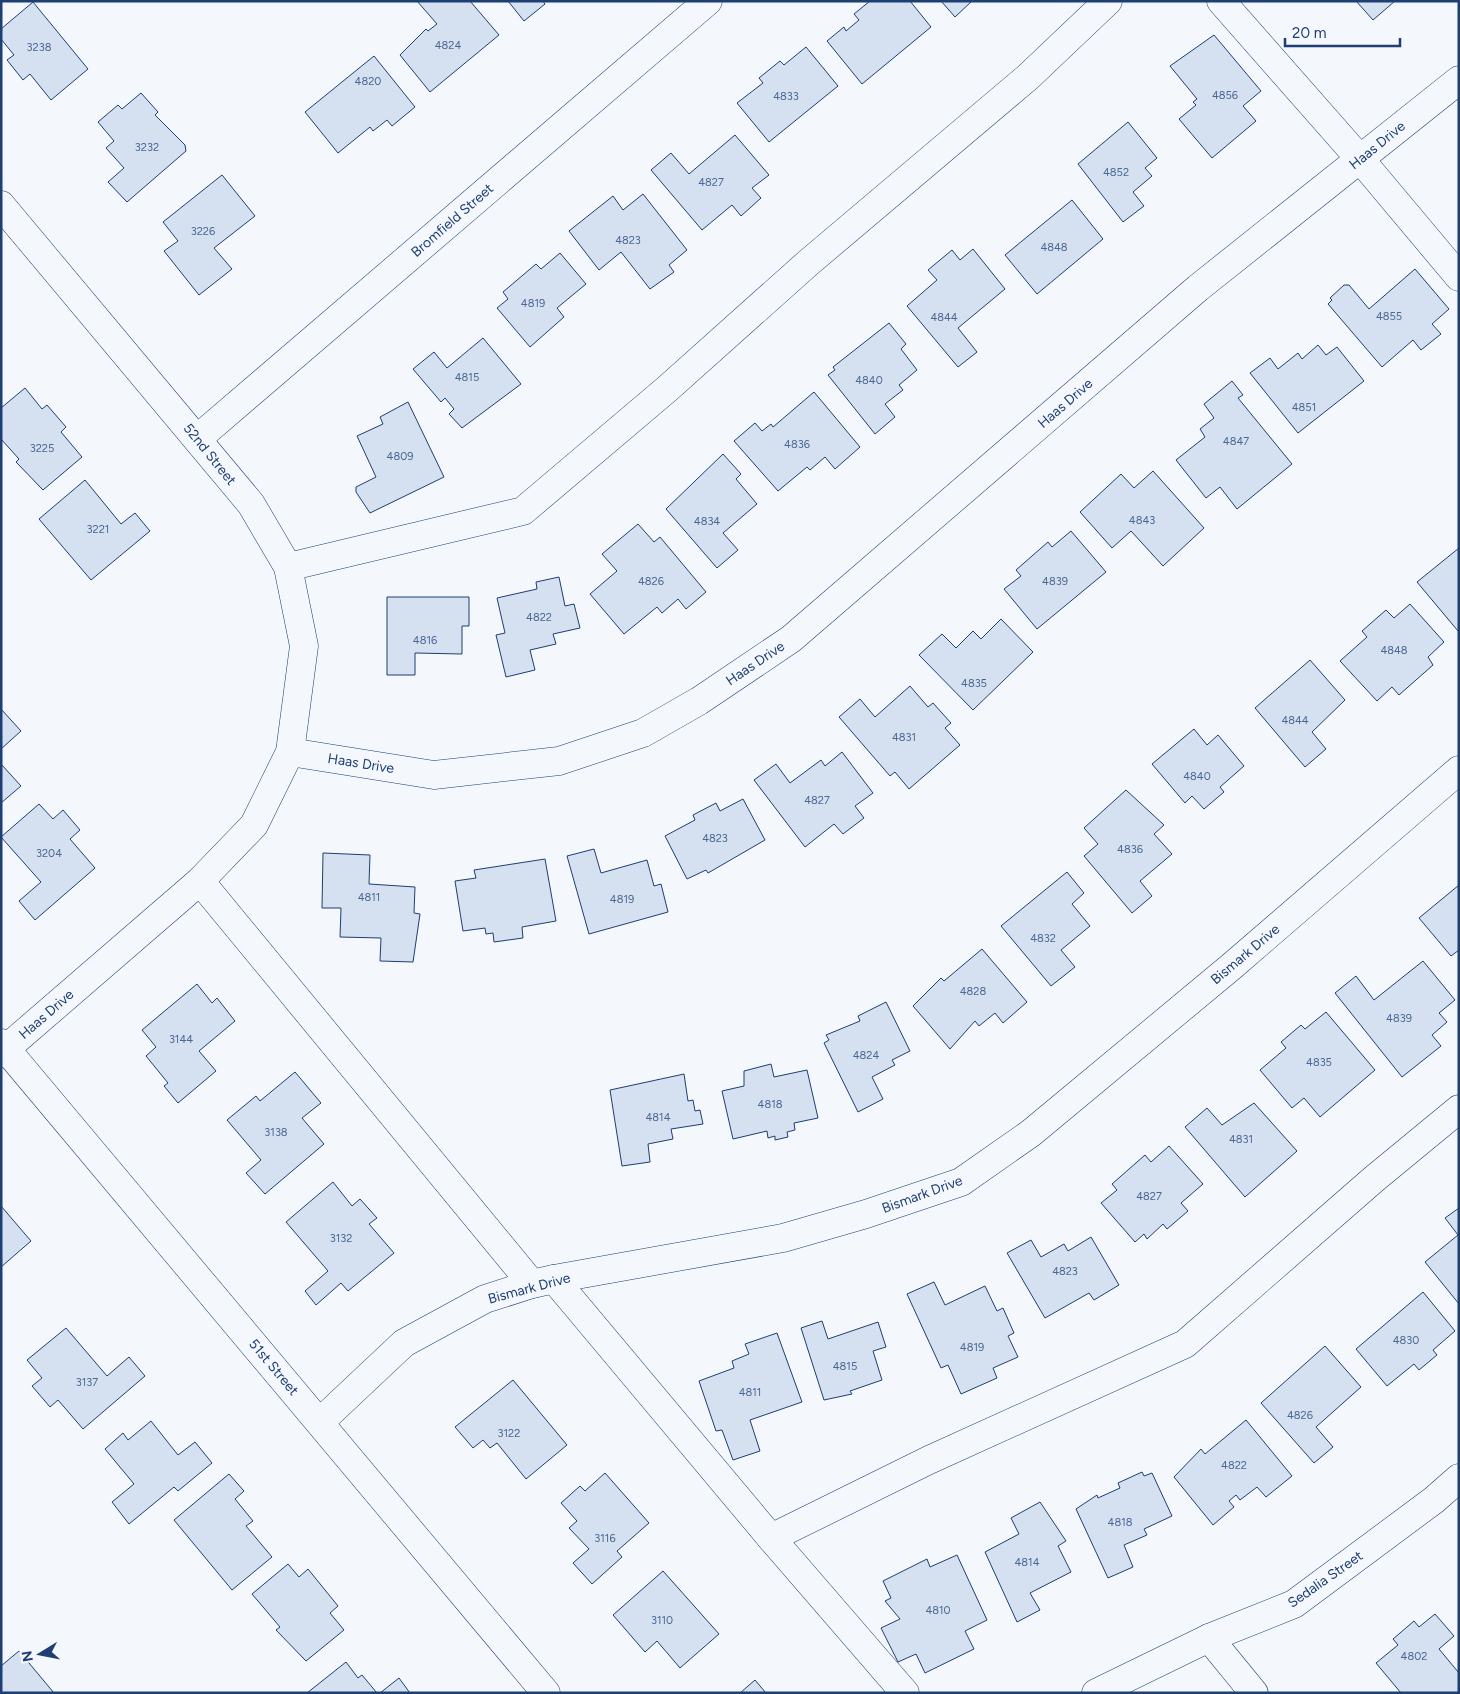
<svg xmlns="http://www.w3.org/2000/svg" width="1460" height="1694" font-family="Figtree,sans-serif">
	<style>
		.building { fill: #d5e0f0; stroke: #1d3f73 }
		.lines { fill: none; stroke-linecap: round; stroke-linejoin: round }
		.minor-casing { stroke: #1d3f73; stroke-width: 29 }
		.minor { stroke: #f4f7fb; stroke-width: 28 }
		.labels { text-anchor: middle; stroke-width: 4; stroke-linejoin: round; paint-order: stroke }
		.number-label { font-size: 11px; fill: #4b6792 }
		.street-label { font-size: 14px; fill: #1d3f73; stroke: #f4f7fb }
	</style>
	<rect width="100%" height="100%" fill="#f4f7fb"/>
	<!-- building -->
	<g class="building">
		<path d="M 417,1 L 470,1 L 499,35 L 430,92 L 400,55 L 426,29 L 428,31 L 437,24 Z"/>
		<path d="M 508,1 L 543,1 L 545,4 L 524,21 Z"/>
		<path d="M 870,1 L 910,1 L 931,27 L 862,84 L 827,41 L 844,27 L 846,31 L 859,20 L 854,14 Z"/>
		<path d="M 941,1 L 972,1 L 955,17 Z"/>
		<path d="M 1356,1 L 1395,1 L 1373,20 Z"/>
		<path d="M 33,2 L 88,69 L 51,100 L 30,74 L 23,80 L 7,60 L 14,55 L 1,39 L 1,29 Z"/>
		<path d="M 1214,35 L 1261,91 L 1243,106 L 1256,121 L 1212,158 L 1179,119 L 1196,105 L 1193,102 L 1197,99 L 1170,66 Z"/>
		<path d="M 806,47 L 838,86 L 769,142 L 737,103 L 763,83 L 759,78 L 780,61 L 784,65 Z"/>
		<path d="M 374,56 L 415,107 L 392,126 L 387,120 L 373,131 L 370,127 L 338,153 L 305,112 Z"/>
		<path d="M 141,93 L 158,112 L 155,115 L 185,145 L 186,151 L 127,202 L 108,182 L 124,168 L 106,148 L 114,141 L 98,122 L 118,105 L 122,109 Z"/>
		<path d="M 1128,122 L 1157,158 L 1145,168 L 1152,176 L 1133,192 L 1144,206 L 1123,222 L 1078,164 Z"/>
		<path d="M 735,135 L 769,175 L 752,188 L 761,198 L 741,216 L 732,205 L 702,230 L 651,170 L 671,153 L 689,174 Z"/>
		<path d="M 222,175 L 255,216 L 214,248 L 232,269 L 199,295 L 164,251 L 178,241 L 163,222 Z"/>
		<path d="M 643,194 L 687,250 L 669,265 L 674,272 L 650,289 L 621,252 L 599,270 L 569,231 L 613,196 L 623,210 Z"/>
		<path d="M 1072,200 L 1103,239 L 1037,294 L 1005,255 Z"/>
		<path d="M 973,249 L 1005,289 L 958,328 L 977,352 L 958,367 L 907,306 L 937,280 L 928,270 L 952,250 L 960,260 Z"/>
		<path d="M 560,253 L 586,284 L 557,308 L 564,317 L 530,347 L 497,308 L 508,299 L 503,292 L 536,264 L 541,269 Z"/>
		<path d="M 1415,269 L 1449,309 L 1432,324 L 1441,334 L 1421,350 L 1413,340 L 1382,367 L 1328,304 L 1332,300 L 1330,298 L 1344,285 L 1349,285 L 1369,309 Z"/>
		<path d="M 889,323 L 906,344 L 901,349 L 917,370 L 899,385 L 903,390 L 885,404 L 895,417 L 875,434 L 828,375 L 835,370 L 833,367 Z"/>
		<path d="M 483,338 L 521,384 L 462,428 L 449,414 L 454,409 L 445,398 L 441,402 L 413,369 L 434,352 L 447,368 Z"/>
		<path d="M 1318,345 L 1326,355 L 1337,347 L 1364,381 L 1298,433 L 1250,373 L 1270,358 L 1278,369 L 1298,353 L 1302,359 Z"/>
		<path d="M 1232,381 L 1243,395 L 1238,398 L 1292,464 L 1237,509 L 1220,487 L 1206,498 L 1176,460 L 1205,437 L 1200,429 L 1214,418 L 1204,404 Z"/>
		<path d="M 25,388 L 42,409 L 47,405 L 66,427 L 61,432 L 82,457 L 43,490 L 16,462 L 19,459 L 1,439 L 1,408 Z"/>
		<path d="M 814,392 L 860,447 L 835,469 L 825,457 L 810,470 L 807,467 L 778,491 L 734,441 L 755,423 L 762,431 L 771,424 L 773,427 Z"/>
		<path d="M 408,402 L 444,477 L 370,513 L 356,492 L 356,487 L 376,477 L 357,436 L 383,424 L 380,417 Z"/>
		<path d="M 723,454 L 741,474 L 736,479 L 757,504 L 723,533 L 738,550 L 717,568 L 666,509 Z"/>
		<path d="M 1153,471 L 1204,528 L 1163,566 L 1131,531 L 1112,548 L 1080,512 L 1121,474 L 1134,488 Z"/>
		<path d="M 85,480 L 121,524 L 135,513 L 150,531 L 91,580 L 39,519 Z"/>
		<path d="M 638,524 L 654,542 L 660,537 L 706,592 L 686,609 L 678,599 L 662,613 L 657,607 L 624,634 L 590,594 L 617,571 L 602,554 Z"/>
		<path d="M 1071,531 L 1106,572 L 1037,629 L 1004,589 L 1021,576 L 1016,570 L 1048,542 L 1052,547 Z"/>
		<path d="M 1459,548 L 1459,631 L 1458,631 L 1417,582 Z"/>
		<path d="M 559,577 L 565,606 L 574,604 L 580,628 L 553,634 L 556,644 L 530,650 L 535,670 L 506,677 L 496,635 L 505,633 L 497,598 L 537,589 L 536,582 Z"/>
		<path d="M 387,597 L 469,597 L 469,626 L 462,626 L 462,654 L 415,653 L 415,675 L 387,675 Z"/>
		<path d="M 1410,604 L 1444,642 L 1428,657 L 1433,665 L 1399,695 L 1392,687 L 1377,701 L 1340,661 L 1367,637 L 1362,631 L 1386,610 L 1394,618 Z"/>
		<path d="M 1001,619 L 1033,652 L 973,710 L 919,655 L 942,634 L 956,648 L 973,631 L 981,639 Z"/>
		<path d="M 1310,660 L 1345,700 L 1312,732 L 1326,749 L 1305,767 L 1255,708 Z"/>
		<path d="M 910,686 L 928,707 L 933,703 L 951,723 L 945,728 L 960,745 L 909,789 L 895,772 L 890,776 L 839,717 L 860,699 L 875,717 Z"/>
		<path d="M 1,709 L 21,731 L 1,749 Z"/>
		<path d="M 1194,729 L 1207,745 L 1218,735 L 1244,766 L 1220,787 L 1224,792 L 1204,809 L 1192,796 L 1185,803 L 1152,764 Z"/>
		<path d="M 842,752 L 873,793 L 855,806 L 864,818 L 843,834 L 834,824 L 805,847 L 754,780 L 776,764 L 790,783 L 821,760 L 825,766 Z"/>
		<path d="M 1,764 L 21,786 L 1,803 Z"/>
		<path d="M 1126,790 L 1164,825 L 1154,834 L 1172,854 L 1140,881 L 1152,896 L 1132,913 L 1084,856 L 1098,844 L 1084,828 Z"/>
		<path d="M 743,799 L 765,840 L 708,873 L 706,870 L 687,879 L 665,836 L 695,820 L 693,815 L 716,803 L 720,811 Z"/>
		<path d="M 39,804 L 53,819 L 63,810 L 80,830 L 70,839 L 95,868 L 35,920 L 19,901 L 41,882 L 1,837 Z"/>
		<path d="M 594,849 L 601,873 L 647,860 L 654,886 L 661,884 L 668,912 L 589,934 L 567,856 Z"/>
		<path d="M 323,853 L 370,855 L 369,884 L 415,887 L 414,913 L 420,914 L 413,962 L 380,961 L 381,938 L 340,937 L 341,908 L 322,908 Z"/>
		<path d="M 545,859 L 556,921 L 522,927 L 523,938 L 494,942 L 493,933 L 486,934 L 485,928 L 463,931 L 455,881 L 476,878 L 474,870 Z"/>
		<path d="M 1067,872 L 1084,893 L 1072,904 L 1090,926 L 1061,950 L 1075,967 L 1051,986 L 1001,926 Z"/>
		<path d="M 1459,885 L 1459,950 L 1451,956 L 1419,918 Z"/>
		<path d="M 982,949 L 1027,1002 L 1003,1023 L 995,1013 L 979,1026 L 975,1021 L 950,1049 L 913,1006 L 941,978 L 944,981 Z"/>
		<path d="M 1423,961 L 1455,1000 L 1439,1013 L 1447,1022 L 1432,1035 L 1441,1046 L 1402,1077 L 1335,993 L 1356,976 L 1374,1000 Z"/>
		<path d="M 197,984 L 212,1003 L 217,998 L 235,1021 L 199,1051 L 216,1071 L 178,1103 L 164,1086 L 168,1083 L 146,1056 L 156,1047 L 142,1030 Z"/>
		<path d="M 886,1002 L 910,1051 L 892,1060 L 895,1065 L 872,1077 L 883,1099 L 858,1112 L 824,1043 L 829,1040 L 826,1035 L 860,1021 L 858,1016 Z"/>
		<path d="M 1326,1012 L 1375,1070 L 1320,1117 L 1304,1098 L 1292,1108 L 1260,1070 L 1286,1048 L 1281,1042 L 1301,1025 L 1305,1029 Z"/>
		<path d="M 771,1064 L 774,1077 L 807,1070 L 818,1118 L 794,1123 L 795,1130 L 787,1132 L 788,1137 L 775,1140 L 775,1136 L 768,1138 L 767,1131 L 733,1139 L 722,1091 L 744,1086 L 744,1071 Z"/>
		<path d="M 295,1072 L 321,1103 L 302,1118 L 324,1144 L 265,1194 L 246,1173 L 261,1160 L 227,1120 L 256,1096 L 260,1101 Z"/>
		<path d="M 684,1074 L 688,1101 L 693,1100 L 695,1111 L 700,1110 L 703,1124 L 671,1129 L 673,1139 L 648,1144 L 650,1162 L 622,1166 L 610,1090 Z"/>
		<path d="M 1254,1103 L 1297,1151 L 1245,1197 L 1185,1127 L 1207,1108 L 1222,1125 Z"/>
		<path d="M 1169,1146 L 1203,1184 L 1181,1203 L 1188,1211 L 1167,1229 L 1163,1224 L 1147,1239 L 1144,1234 L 1135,1242 L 1101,1203 L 1117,1190 L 1112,1184 L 1145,1155 L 1151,1162 Z"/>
		<path d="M 333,1182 L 352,1206 L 360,1199 L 377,1218 L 369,1224 L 394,1253 L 348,1291 L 341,1283 L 316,1305 L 305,1291 L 328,1271 L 286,1222 Z"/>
		<path d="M 1,1206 L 31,1241 L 1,1267 Z"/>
		<path d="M 1459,1208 L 1459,1304 L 1425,1262 L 1458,1235 L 1445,1218 Z"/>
		<path d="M 1091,1237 L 1119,1285 L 1094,1300 L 1089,1293 L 1045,1318 L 1007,1253 L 1031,1240 L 1041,1257 L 1064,1244 L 1068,1251 Z"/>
		<path d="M 934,1282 L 945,1305 L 985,1286 L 997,1311 L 1003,1308 L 1014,1333 L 1008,1336 L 1018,1357 L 993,1368 L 997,1378 L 961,1394 L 948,1365 L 941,1368 L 907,1294 Z"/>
		<path d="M 1423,1292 L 1455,1331 L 1433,1350 L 1437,1355 L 1419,1370 L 1414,1364 L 1387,1386 L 1356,1349 Z"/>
		<path d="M 822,1321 L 828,1339 L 878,1322 L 886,1347 L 873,1351 L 882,1380 L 850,1391 L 852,1394 L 824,1400 L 801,1328 Z"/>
		<path d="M 66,1328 L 107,1376 L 129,1357 L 145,1376 L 83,1429 L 58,1400 L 50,1407 L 32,1386 L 42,1378 L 27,1360 Z"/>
		<path d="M 777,1333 L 802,1402 L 750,1420 L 760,1451 L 733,1460 L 722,1430 L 716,1431 L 699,1381 L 734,1368 L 732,1361 L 749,1354 L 745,1344 Z"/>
		<path d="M 1325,1346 L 1361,1387 L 1316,1427 L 1333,1447 L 1314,1463 L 1261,1403 Z"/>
		<path d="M 513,1380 L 567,1445 L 526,1479 L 497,1443 L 490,1448 L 483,1440 L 473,1448 L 455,1427 Z"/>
		<path d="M 1246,1420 L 1292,1476 L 1266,1497 L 1257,1487 L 1240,1500 L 1236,1495 L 1229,1501 L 1234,1507 L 1213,1525 L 1174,1477 L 1201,1449 L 1205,1454 Z"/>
		<path d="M 151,1421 L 178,1455 L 195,1442 L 212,1463 L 178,1491 L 174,1487 L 129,1524 L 112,1502 L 134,1484 L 105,1449 L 123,1433 L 128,1440 Z"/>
		<path d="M 1142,1472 L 1144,1476 L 1152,1473 L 1172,1516 L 1144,1529 L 1147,1535 L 1124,1545 L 1133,1567 L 1108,1578 L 1076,1509 L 1097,1495 L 1098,1498 L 1120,1488 L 1118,1483 Z"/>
		<path d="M 605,1473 L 649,1523 L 617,1551 L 622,1557 L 592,1584 L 573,1563 L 589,1549 L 569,1528 L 577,1521 L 561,1503 L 580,1486 L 585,1491 Z"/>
		<path d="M 229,1474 L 244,1491 L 235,1499 L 253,1521 L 246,1526 L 272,1557 L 232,1590 L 174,1520 Z"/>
		<path d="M 1040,1502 L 1066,1541 L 1058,1546 L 1071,1572 L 1030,1593 L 1040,1610 L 1017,1622 L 985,1552 L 1019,1534 L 1011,1518 Z"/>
		<path d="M 957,1555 L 987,1620 L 965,1631 L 974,1649 L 925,1673 L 916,1654 L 898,1662 L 881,1628 L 900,1619 L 885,1601 L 891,1598 L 883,1581 L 927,1559 L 930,1567 Z"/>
		<path d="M 288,1564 L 299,1577 L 308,1569 L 338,1606 L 330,1613 L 344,1630 L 306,1661 L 276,1630 L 280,1627 L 252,1594 Z"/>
		<path d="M 663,1571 L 719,1634 L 680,1668 L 657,1641 L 645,1652 L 613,1615 Z"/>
		<path d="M 1435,1614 L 1454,1636 L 1439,1649 L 1459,1673 L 1459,1691 L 1457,1693 L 1401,1693 L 1376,1663 L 1398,1645 L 1393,1639 L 1414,1621 L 1419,1627 Z"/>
		<path d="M 19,1651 L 54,1693 L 1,1693 L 1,1666 Z"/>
		<path d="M 346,1662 L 358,1678 L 362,1675 L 377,1693 L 307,1693 Z"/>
		<path d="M 399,1678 L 410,1693 L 380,1693 Z"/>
		<path d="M 755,1680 L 766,1693 L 740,1693 Z"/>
	</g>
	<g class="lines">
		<defs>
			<g id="minor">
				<path d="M 1221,1 L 1360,159 L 1459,277"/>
				<path d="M 1,205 L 251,504 L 288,567 L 304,646 L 290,752 L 254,825 L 200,881 L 1,1053"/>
				<path d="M 197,439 L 708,1"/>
				<path d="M 288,567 L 523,511 L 667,389 L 808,263 L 1028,77 L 1108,1"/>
				<path d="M 290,752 L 434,775 L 559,761 L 643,733 L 699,701 L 791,639 L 1198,288 L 1459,80"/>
				<path d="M 200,881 L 532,1284"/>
				<path d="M 1,1043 L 546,1693"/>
				<path d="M 554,1279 L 771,1538 L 929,1460 L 1185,1344 L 1374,1179 L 1459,1109"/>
				<path d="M 320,1422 L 404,1343 L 485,1299 L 532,1284 L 554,1279 L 783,1238 L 866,1214 L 961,1182 L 1031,1133 L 1232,966 L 1459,770"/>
				<path d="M 771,1538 L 905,1693"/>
				<path d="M 1209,1638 L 1254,1693"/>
				<path d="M 1096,1693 L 1209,1638 L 1294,1604 L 1434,1500 L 1459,1478"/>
			</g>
		</defs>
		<!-- minor casing -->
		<use href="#minor" class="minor-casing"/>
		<!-- minor -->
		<use href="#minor" class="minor"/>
	</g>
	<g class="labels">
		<!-- number labels -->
		<g class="number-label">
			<text x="448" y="49">4824</text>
			<text x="39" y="51">3238</text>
			<text x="368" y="85">4820</text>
			<text x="1225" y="99">4856</text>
			<text x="786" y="100">4833</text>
			<text x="147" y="151">3232</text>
			<text x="1116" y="176">4852</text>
			<text x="711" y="186">4827</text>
			<text x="203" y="235">3226</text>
			<text x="628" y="244">4823</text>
			<text x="1054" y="251">4848</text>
			<text x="533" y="307">4819</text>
			<text x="1389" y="320">4855</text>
			<text x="944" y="321">4844</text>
			<text x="467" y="381">4815</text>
			<text x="869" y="384">4840</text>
			<text x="1304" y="411">4851</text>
			<text x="1236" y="445">4847</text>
			<text x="797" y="448">4836</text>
			<text x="42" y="452">3225</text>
			<text x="400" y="460">4809</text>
			<text x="1142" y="524">4843</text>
			<text x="707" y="525">4834</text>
			<text x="98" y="533">3221</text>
			<text x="651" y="585">4826</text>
			<text x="1055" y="585">4839</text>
			<text x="539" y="621">4822</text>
			<text x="425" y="644">4816</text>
			<text x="1394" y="654">4848</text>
			<text x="974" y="687">4835</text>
			<text x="1295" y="724">4844</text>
			<text x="904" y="741">4831</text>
			<text x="1197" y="780">4840</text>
			<text x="817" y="804">4827</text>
			<text x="715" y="842">4823</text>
			<text x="1130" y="853">4836</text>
			<text x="49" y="857">3204</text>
			<text x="369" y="901">4811</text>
			<text x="622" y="903">4819</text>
			<text x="1043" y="942">4832</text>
			<text x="973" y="995">4828</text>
			<text x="1399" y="1022">4839</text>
			<text x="181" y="1043">3144</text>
			<text x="866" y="1059">4824</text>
			<text x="1319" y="1066">4835</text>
			<text x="770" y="1108">4818</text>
			<text x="658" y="1121">4814</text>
			<text x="276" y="1136">3138</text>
			<text x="1241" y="1143">4831</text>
			<text x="1149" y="1200">4827</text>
			<text x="341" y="1242">3132</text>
			<text x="1065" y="1275">4823</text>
			<text x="1406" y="1344">4830</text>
			<text x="972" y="1351">4819</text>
			<text x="845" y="1370">4815</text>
			<text x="87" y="1386">3137</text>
			<text x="750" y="1396">4811</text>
			<text x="1300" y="1419">4826</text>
			<text x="509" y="1437">3122</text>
			<text x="1234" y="1469">4822</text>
			<text x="1120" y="1526">4818</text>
			<text x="605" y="1542">3116</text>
			<text x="1027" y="1566">4814</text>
			<text x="938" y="1614">4810</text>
			<text x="662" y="1624">3110</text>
			<text x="1414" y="1660">4802</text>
		</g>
		<!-- street labels -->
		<g class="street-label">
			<text transform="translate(1377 145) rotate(-39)" y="5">Haas Drive</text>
			<text transform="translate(452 220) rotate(-41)" y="5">Bromfield Street</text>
			<text transform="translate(1065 403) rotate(-41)" y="5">Haas Drive</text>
			<text transform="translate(210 454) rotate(51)" y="5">52nd Street</text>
			<text transform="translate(755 663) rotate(-34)" y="5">Haas Drive</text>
			<text transform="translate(361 763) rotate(9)" y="5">Haas Drive</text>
			<text transform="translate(1245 954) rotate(-40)" y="5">Bismark Drive</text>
			<text transform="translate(46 1014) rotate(-41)" y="5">Haas Drive</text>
			<text transform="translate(922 1194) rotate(-20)" y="5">Bismark Drive</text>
			<text transform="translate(529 1288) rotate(-15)" y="5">Bismark Drive</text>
			<text transform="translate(274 1367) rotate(50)" y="5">51st Street</text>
			<text transform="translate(1325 1579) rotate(-35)" y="5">Sedalia Street</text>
		</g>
	</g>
	<!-- border -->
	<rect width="1460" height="1694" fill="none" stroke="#1d3f73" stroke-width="5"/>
	<!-- north arrow -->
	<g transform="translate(40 1654) rotate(260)" stroke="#f4f7fb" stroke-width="4" paint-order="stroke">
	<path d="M0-4L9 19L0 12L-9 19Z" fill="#1d3f73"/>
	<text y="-8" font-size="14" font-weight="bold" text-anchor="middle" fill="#1d3f73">N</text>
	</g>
	<!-- scale -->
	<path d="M1285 38v8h115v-8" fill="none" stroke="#1d3f73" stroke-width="2.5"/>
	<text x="1292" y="38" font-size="15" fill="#1d3f73" stroke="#f4f7fb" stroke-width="4" paint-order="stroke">20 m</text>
</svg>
